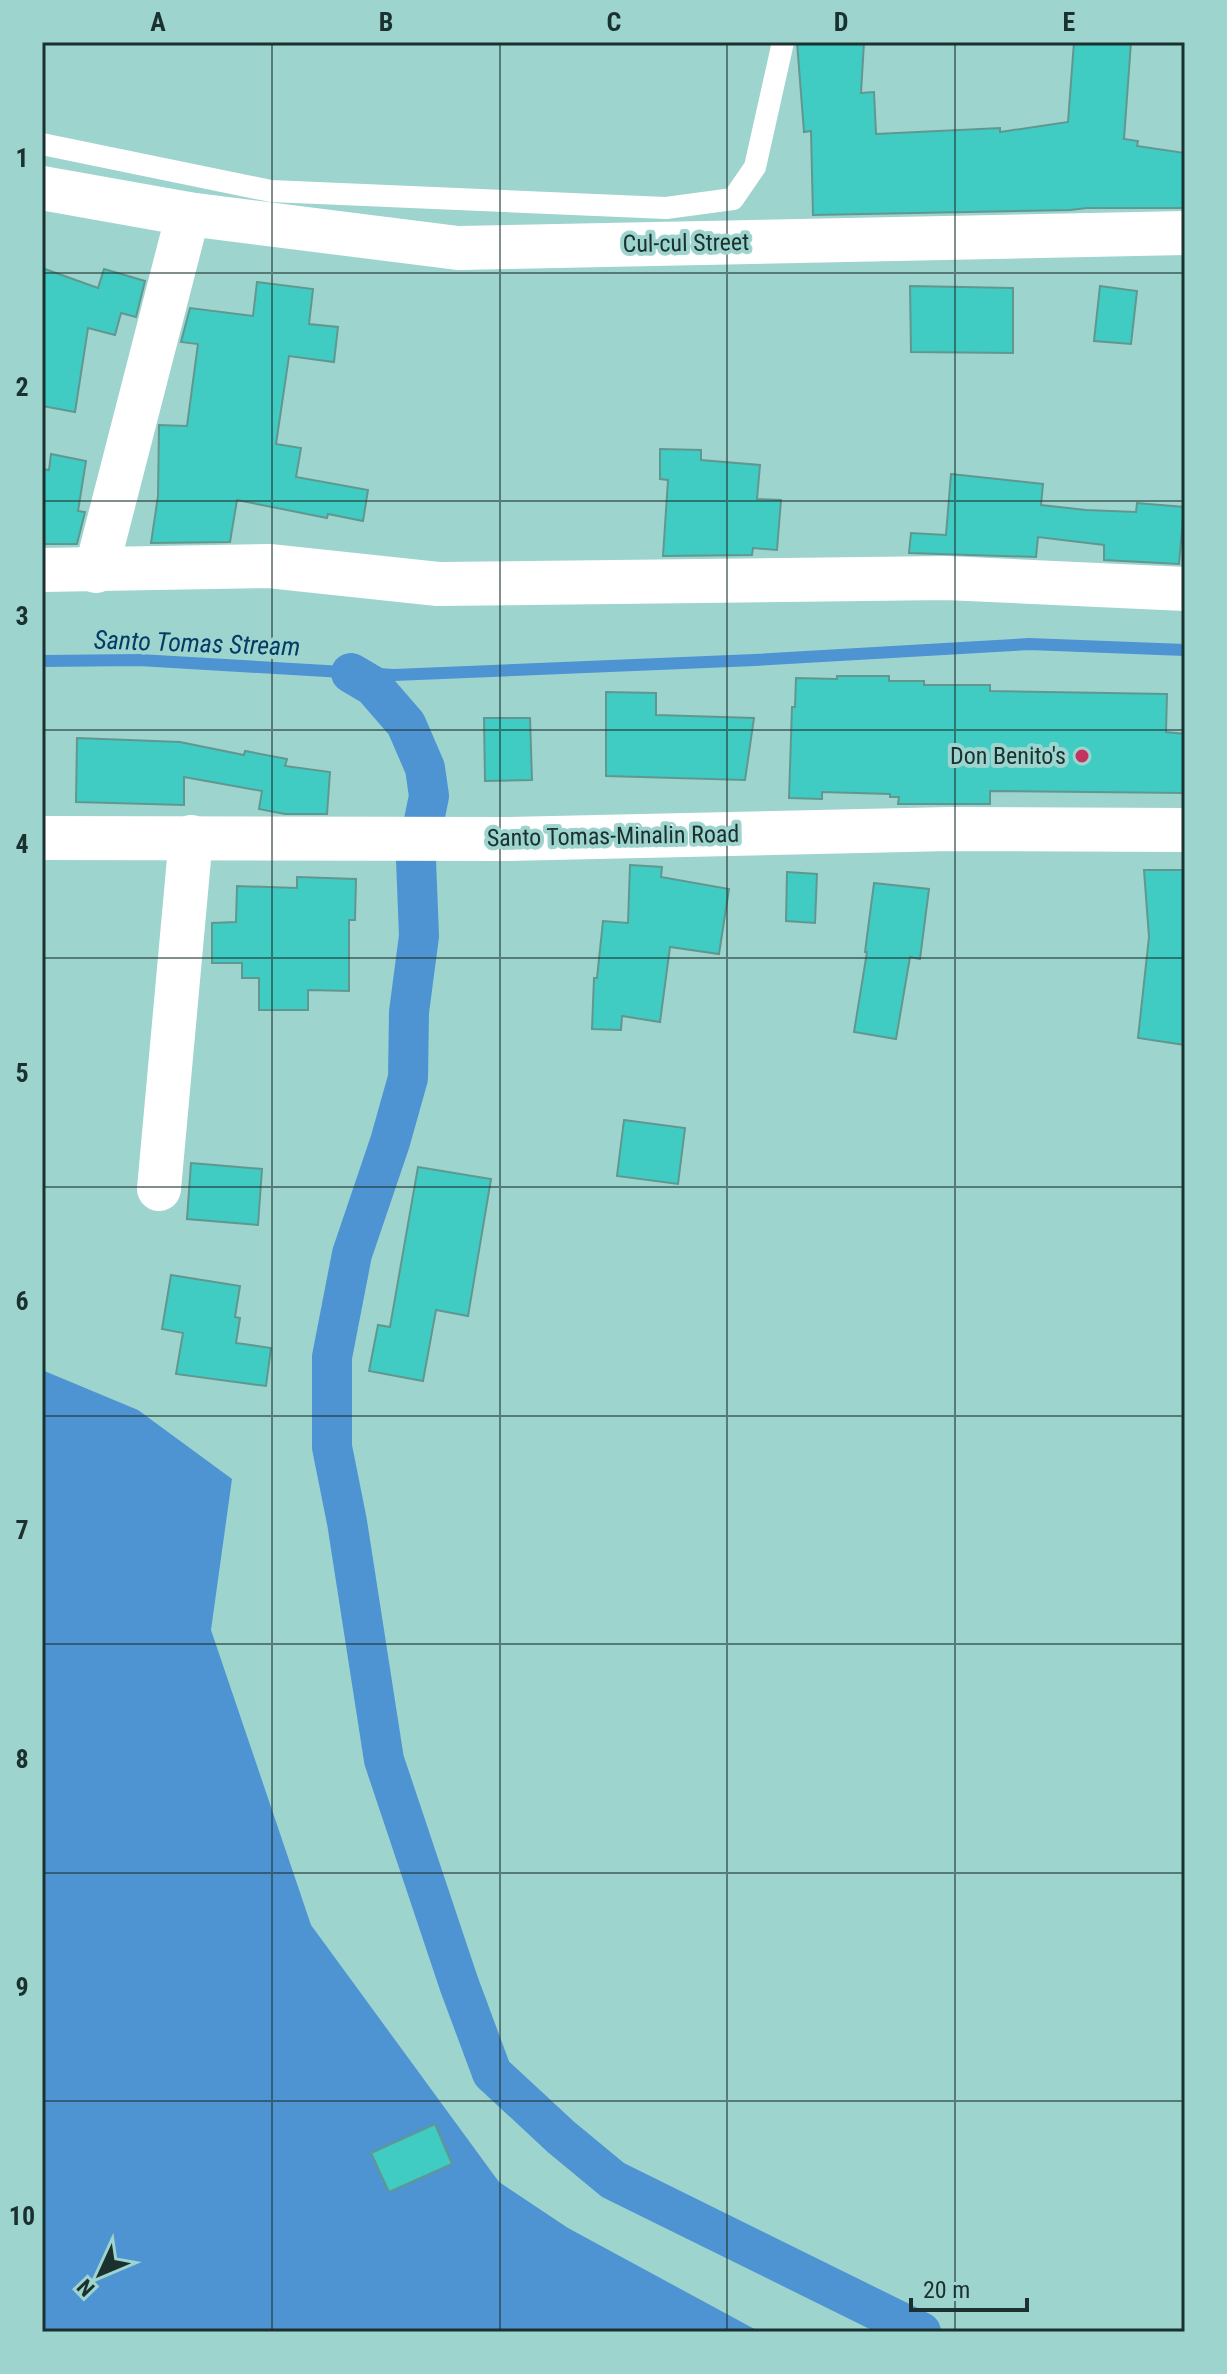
<svg xmlns="http://www.w3.org/2000/svg" width="1227" height="2374" font-family="'Roboto Condensed',sans-serif">
	<style>
		.water { fill: #4e94d3 }
		.lines { fill: none; stroke-linecap: round; stroke-linejoin: round }
		.stream { stroke: #4e94d3; stroke-width: 12 }
		.canal { stroke: #4e94d3; stroke-width: 40 }
		.building { fill: #40ccc2; stroke: #619791; stroke-width: 2 }
		.service { stroke: #fff; stroke-width: 22 }
		.minor { stroke: #fff; stroke-width: 44 }
		.secondary { stroke: #fff; stroke-width: 44 }
		.grid { fill: none; stroke: #1b312f; stroke-width: 2; stroke-opacity: 0.55 }
		.poi-dot { fill: #c3345f; stroke: #9dd4ce; stroke-width: 3 }
		.labels { text-anchor: middle; stroke-width: 8; stroke-linejoin: round; paint-order: stroke }
		.street-label { font-size: 24px; fill: #1b312f; stroke: #9dd4ce }
		.poi-label { font-size: 24px; fill: #1b312f; stroke: #9dd4ce; text-anchor: end }
		.water-label { font-size: 26px; font-style: italic; fill: #043c65; stroke: #9dd4ce }
		.neatline { fill: none; stroke: #1b312f; stroke-width: 3 }
		.grid-label { font-size: 26px; text-anchor: middle; font-weight: bold; fill: #1b312f }
	</style>
	<rect width="100%" height="100%" fill="#9dd4ce"/>
	<!-- water -->
	<path class="water" d="M 42,1370 L 138,1410 L 232,1479 L 211,1630 L 311,1925 L 499,2182 L 568,2228 L 760,2332 L 42,2332 Z"/>
	<g class="lines">
		<!-- stream -->
		<path class="stream" d="M 42,661 L 139,660 L 394,675 L 755,660 L 1029,644 L 1185,650"/>
		<!-- canal -->
		<path class="canal" d="M 351,673 L 373,686 L 406,724 L 425,768 L 429,796 L 416,860 L 419,936 L 409,1012 L 408,1078 L 390,1142 L 352,1254 L 332,1357 L 332,1447 L 347,1522 L 384,1760 L 459,1984 L 492,2073 L 561,2137 L 613,2180 L 921,2332"/>
	</g>
	<!-- building -->
	<g class="building">
		<path d="M 797,42 L 864,42 L 861,93 L 874,92 L 876,134 L 1000,128 L 1000,132 L 1068,122 L 1074,42 L 1131,42 L 1124,139 L 1138,141 L 1137,146 L 1185,153 L 1185,208 L 1087,208 L 1070,210 L 813,215 L 811,131 L 804,132 Z"/>
		<path d="M 42,268 L 98,288 L 104,269 L 145,281 L 136,317 L 121,313 L 115,335 L 88,328 L 75,412 L 42,406 Z"/>
		<path d="M 257,282 L 313,289 L 309,324 L 338,327 L 334,362 L 289,356 L 276,444 L 301,448 L 296,477 L 368,490 L 363,521 L 328,514 L 327,518 L 237,500 L 230,542 L 151,543 L 158,496 L 159,425 L 187,426 L 198,344 L 181,342 L 190,308 L 253,316 Z"/>
		<path d="M 910,286 L 1013,288 L 1013,353 L 911,352 Z"/>
		<path d="M 1100,286 L 1137,291 L 1131,344 L 1094,341 Z"/>
		<path d="M 660,449 L 701,450 L 701,460 L 760,465 L 757,499 L 781,500 L 777,550 L 753,548 L 752,555 L 663,556 L 668,480 L 660,479 Z"/>
		<path d="M 51,454 L 86,461 L 78,511 L 85,512 L 77,544 L 42,544 L 42,469 L 49,470 Z"/>
		<path d="M 951,474 L 1043,484 L 1041,505 L 1086,510 L 1136,512 L 1137,503 L 1184,507 L 1179,564 L 1104,560 L 1104,545 L 1038,537 L 1036,557 L 909,553 L 911,533 L 946,535 Z"/>
		<path d="M 837,676 L 889,676 L 889,681 L 924,681 L 924,685 L 990,685 L 990,691 L 1167,694 L 1166,732 L 1185,734 L 1185,793 L 990,791 L 990,804 L 898,804 L 899,797 L 890,797 L 890,794 L 822,792 L 822,799 L 789,798 L 792,707 L 795,707 L 796,678 L 837,679 Z"/>
		<path d="M 606,692 L 656,693 L 656,715 L 754,718 L 745,780 L 606,776 Z"/>
		<path d="M 484,718 L 530,718 L 532,780 L 485,781 Z"/>
		<path d="M 77,738 L 180,742 L 244,755 L 245,751 L 287,759 L 285,766 L 330,772 L 327,814 L 285,814 L 259,809 L 262,791 L 184,777 L 184,805 L 76,802 Z"/>
		<path d="M 630,865 L 662,867 L 661,877 L 729,889 L 719,954 L 670,947 L 660,1022 L 622,1016 L 621,1030 L 592,1029 L 594,978 L 597,978 L 603,921 L 628,923 Z"/>
		<path d="M 1144,870 L 1185,870 L 1185,1045 L 1138,1038 L 1149,937 Z"/>
		<path d="M 787,872 L 817,874 L 815,923 L 786,921 Z"/>
		<path d="M 297,877 L 356,879 L 355,920 L 349,920 L 349,991 L 308,990 L 308,1010 L 259,1010 L 259,978 L 242,978 L 242,963 L 212,963 L 212,923 L 236,922 L 237,886 L 297,888 Z"/>
		<path d="M 874,883 L 929,889 L 920,959 L 910,957 L 896,1039 L 854,1032 L 867,952 L 865,952 Z"/>
		<path d="M 624,1120 L 685,1128 L 678,1184 L 617,1176 Z"/>
		<path d="M 191,1163 L 262,1169 L 258,1225 L 187,1219 Z"/>
		<path d="M 418,1167 L 491,1179 L 468,1316 L 436,1310 L 423,1381 L 369,1371 L 378,1325 L 390,1327 Z"/>
		<path d="M 171,1275 L 240,1286 L 235,1317 L 240,1318 L 236,1343 L 271,1348 L 266,1386 L 176,1374 L 183,1333 L 162,1329 Z"/>
		<path d="M 435,2124 L 452,2164 L 389,2192 L 371,2153 Z"/>
	</g>
	<g class="lines">
		<!-- service -->
		<path class="service" d="M 42,144 L 271,191 L 666,208 L 733,199 L 755,167 L 783,42"/>
		<!-- minor -->
		<g class="minor">
			<path d="M 42,188 L 188,214 L 458,248 L 1185,233"/>
			<path d="M 42,570 L 269,566 L 438,584 L 946,578 L 1185,589"/>
			<path d="M 96,571 L 188,214"/>
			<path d="M 159,1189 L 191,837"/>
		</g>
		<!-- secondary -->
		<path class="secondary" d="M 42,838 L 506,839 L 950,829 L 1185,830"/>
	</g>
	<!-- grid -->
	<path class="grid" d="M 272,42 L 272,2332M 500,42 L 500,2332M 727,42 L 727,2332M 955,42 L 955,2332M 42,273 L 1185,273M 42,501 L 1185,501M 42,730 L 1185,730M 42,958 L 1185,958M 42,1187 L 1185,1187M 42,1416 L 1185,1416M 42,1644 L 1185,1644M 42,1873 L 1185,1873M 42,2101 L 1185,2101"/>
	<!-- markers -->
	<circle class="poi-dot" cx="1082" cy="756" r="8"/>
	<g class="labels">
		<!-- street labels -->
		<g class="street-label">
			<text transform="translate(686 243) rotate(-1)" y="8">Cul-cul Street</text>
			<text transform="translate(613 836) rotate(-1)" y="8">Santo Tomas-Minalin Road</text>
		</g>
		<!-- poi labels -->
		<g class="poi-label">
			<text x="1066" y="764">Don Benito's</text>
		</g>
		<!-- water labels -->
		<g class="water-label">
			<text transform="translate(197 643) rotate(2)" y="9">Santo Tomas Stream</text>
		</g>
	</g>
	<!-- border -->
	<rect width="1227" height="2374" fill="none" stroke="#9dd4ce" stroke-width="88"/>
	<!-- north arrow -->
	<g transform="translate(100 2274) rotate(226)" stroke="#9dd4ce" stroke-width="6" paint-order="stroke">
	<path d="M0-6L14 30L0 20L-14 30Z" fill="#1b312f"/>
	<text y="-12" font-size="22" font-weight="bold" text-anchor="middle" fill="#1b312f">N</text>
	</g>
	<!-- scale -->
	<path d="M911 2298v12h116v-12" fill="none" stroke="#1b312f" stroke-width="4"/>
	<text x="923" y="2298" font-size="24" fill="#1b312f" stroke="#9dd4ce" stroke-width="6" paint-order="stroke">20 m</text>
	<rect x="44" y="44" width="1139" height="2286" class="neatline"/>
	<g class="grid-label">
		<text x="158" y="31">A</text>
		<text x="386" y="31">B</text>
		<text x="614" y="31">C</text>
		<text x="841" y="31">D</text>
		<text x="1069" y="31">E</text>
		<text x="22" y="167">1</text>
		<text x="22" y="396">2</text>
		<text x="22" y="625">3</text>
		<text x="22" y="853">4</text>
		<text x="22" y="1082">5</text>
		<text x="22" y="1310">6</text>
		<text x="22" y="1539">7</text>
		<text x="22" y="1768">8</text>
		<text x="22" y="1996">9</text>
		<text x="22" y="2225">10</text>
	</g>
</svg>
